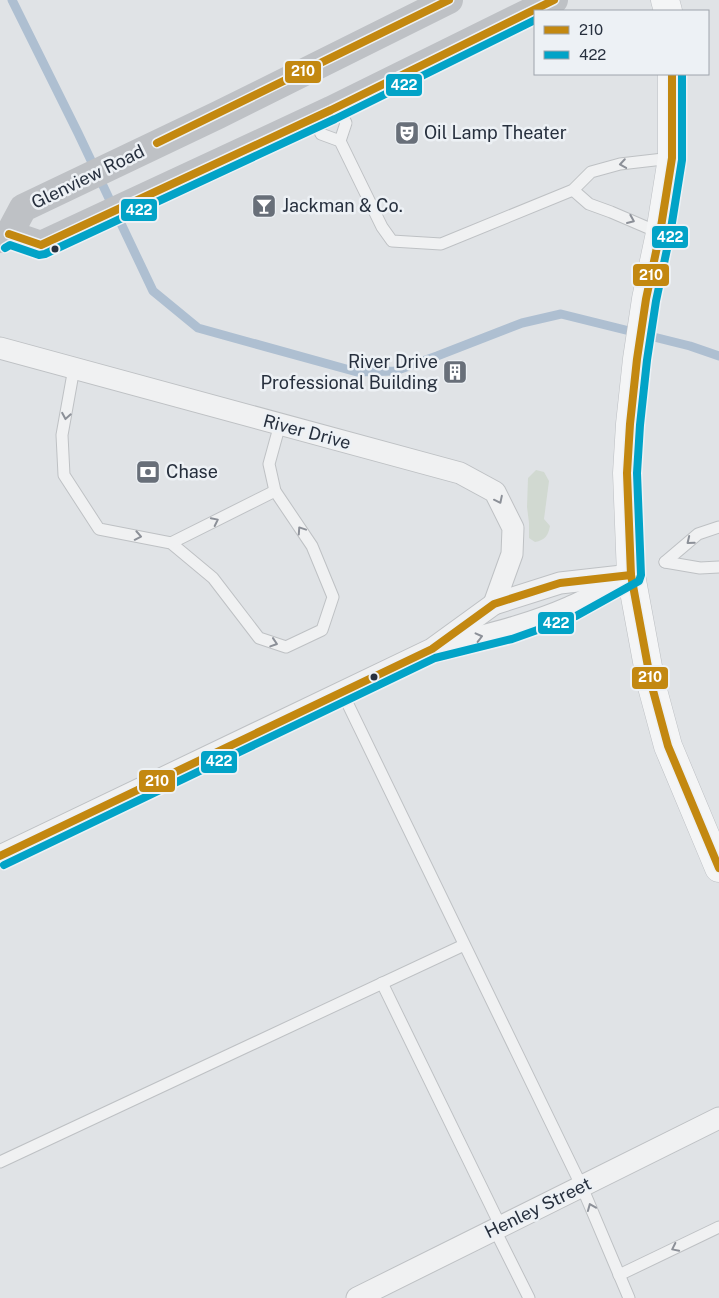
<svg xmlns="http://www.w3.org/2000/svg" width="719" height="1298" font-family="'Public Sans',sans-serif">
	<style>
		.green { fill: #d1d9d1 }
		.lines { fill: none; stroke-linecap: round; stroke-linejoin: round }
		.stream { stroke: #aebfd1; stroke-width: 9 }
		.service-casing { stroke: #bec1c4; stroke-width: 13 }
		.minor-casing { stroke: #bec1c4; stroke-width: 23 }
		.primary-casing { stroke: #bcbfc3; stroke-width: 29 }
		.service { stroke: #f0f1f2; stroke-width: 11 }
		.minor { stroke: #f0f1f2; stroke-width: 21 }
		.secondary { stroke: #bec1c5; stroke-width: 28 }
		.primary { stroke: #f4f5f6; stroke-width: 28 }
		.bus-1-casing { stroke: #edf1f5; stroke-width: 11 }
		.bus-2-casing { stroke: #edf1f5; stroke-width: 11 }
		.bus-1 { stroke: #c38810; stroke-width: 8 }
		.bus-2 { stroke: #02a3c7; stroke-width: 8 }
		.oneway { stroke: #8c9098 }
		.bus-dot { fill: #27303e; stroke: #edf1f5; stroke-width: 2 }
		.labels { text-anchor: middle; stroke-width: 5; stroke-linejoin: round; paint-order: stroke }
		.poi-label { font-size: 18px; fill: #27303e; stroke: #edf1f5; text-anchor: start }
		.street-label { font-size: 18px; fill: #27303e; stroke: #edf1f5 }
		.line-badge { stroke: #edf1f5; stroke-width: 2 }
		.badge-label { font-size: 14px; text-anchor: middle; font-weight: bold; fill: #fff }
	</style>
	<rect width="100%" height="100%" fill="#e0e3e6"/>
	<!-- green -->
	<path class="green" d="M 536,470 L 544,472 L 549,481 L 544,519 L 550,526 C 548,536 545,540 535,542 L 529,538 L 529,523 L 527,507 L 528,478 Z"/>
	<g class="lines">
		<!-- stream -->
		<path class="stream" d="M 12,0 L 78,133 L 153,291 L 198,328 L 357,372 L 395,371 L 437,356 L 522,323 L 561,314 L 690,346 L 719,356"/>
		<defs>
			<g id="service">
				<path d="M 338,107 L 346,123 L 340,141"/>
				<path d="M 314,118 L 321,134 L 340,141 L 382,227 L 392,241 L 441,244 L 573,190 L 591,172 L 620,164 L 672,158"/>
				<path d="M 573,190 L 589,204 L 611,212 L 660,233"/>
				<path d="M 74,368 L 62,435 L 64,475 L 99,529 L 171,543 L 213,578 L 259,638 L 286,647 L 322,630 L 333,597 L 312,546 L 275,491 L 269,464 L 280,424"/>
				<path d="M 171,543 L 275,491"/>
				<path d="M 665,562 L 698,534 L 719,527"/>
				<path d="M 665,562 L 700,568 L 719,567"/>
				<path d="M 342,692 L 582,1187 L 629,1298"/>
				<path d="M 382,983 L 501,1227"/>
				<path d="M 0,1162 L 464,945"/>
				<path d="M 495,1230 L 529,1298"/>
				<path d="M 619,1275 L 719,1227"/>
			</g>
			<g id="minor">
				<path d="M 0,348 L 460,473 L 495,492 L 513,528 L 512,554 L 494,604"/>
				<path d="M 444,646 C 486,635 529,625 570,607 C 587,600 604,589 621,581"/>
				<path d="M 0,856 L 432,649 L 494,604 L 560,583 L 631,575"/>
				<path d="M 357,1298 L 719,1118"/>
			</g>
			<g id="primary">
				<path d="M 665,0 L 668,11"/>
				<path d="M 672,74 L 672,158 L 660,233 L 646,299 L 637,359 L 630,424 L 627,473 L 631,575 L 651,683 L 668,746 L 719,868"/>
			</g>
		</defs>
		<!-- service casing -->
		<use href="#service" class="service-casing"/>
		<!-- minor casing -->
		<use href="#minor" class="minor-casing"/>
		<!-- primary casing -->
		<use href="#primary" class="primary-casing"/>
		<!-- service -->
		<use href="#service" class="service"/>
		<!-- minor -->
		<use href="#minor" class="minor"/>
		<!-- secondary -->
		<g class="secondary">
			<path d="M 9,234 L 41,245 L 331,110 L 554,0"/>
			<path d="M 0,239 L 9,234 L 23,208 L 218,115 L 449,0"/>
		</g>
		<!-- primary -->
		<use href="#primary" class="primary"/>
		<defs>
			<g id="bus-1">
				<path d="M 672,74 L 672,158 L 660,233 L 646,299 L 637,359 L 630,424 L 627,473 L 631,575 L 651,683 L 668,746 L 719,868"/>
				<path d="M 157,143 L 449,0"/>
				<path d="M 9,234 L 41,245 L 331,110 L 554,0"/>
				<path d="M 0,856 L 432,649 L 494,604 L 560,583 L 631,575"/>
			</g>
			<g id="bus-2">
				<path d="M 5,248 L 10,245 L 39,255 L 45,254 L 335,119 L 535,20"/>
				<path d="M 4,865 L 435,658 L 512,639 L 557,623 L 576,616 L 639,581 L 641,575 L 637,473 L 640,425 L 647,360 L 656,301 L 670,235 L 682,160 L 682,74"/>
			</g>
		</defs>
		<!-- bus-1 casing -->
		<use href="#bus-1" class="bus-1-casing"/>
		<!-- bus-2 casing -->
		<use href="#bus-2" class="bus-2-casing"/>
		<!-- bus-1 -->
		<use href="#bus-1" class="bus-1"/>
		<!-- bus-2 -->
		<use href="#bus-2" class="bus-2"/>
	</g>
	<!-- one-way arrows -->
	<defs><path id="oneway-chevron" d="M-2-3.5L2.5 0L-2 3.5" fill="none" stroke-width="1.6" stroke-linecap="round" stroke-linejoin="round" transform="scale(1.25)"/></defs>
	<g class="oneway">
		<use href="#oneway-chevron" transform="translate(623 164) rotate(171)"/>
		<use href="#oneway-chevron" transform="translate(631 220) rotate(23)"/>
		<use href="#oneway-chevron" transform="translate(66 416) rotate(100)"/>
		<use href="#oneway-chevron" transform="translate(499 500) rotate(64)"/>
		<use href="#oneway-chevron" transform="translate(215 521) rotate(-26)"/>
		<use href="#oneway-chevron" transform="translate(301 530) rotate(-124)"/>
		<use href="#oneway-chevron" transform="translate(138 536) rotate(11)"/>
		<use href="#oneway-chevron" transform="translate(690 541) rotate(141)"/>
		<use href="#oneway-chevron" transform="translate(479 637) rotate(-14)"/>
		<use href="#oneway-chevron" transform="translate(274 643) rotate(18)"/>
		<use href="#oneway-chevron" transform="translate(591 1207) rotate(-112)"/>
		<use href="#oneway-chevron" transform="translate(675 1248) rotate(154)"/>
	</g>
	<!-- icons -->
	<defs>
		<symbol id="theatre-square" viewBox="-11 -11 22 22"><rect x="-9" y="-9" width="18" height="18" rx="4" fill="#686f79" stroke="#edf1f5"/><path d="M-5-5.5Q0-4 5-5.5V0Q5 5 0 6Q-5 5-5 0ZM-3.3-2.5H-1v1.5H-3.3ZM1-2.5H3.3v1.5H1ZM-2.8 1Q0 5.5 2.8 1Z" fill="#fff"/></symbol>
		<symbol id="bar-square" viewBox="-11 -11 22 22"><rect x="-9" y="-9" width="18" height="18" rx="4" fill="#686f79" stroke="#edf1f5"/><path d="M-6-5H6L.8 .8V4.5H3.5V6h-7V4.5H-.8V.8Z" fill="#fff"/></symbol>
		<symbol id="building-square" viewBox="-11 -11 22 22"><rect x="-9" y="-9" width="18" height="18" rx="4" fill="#686f79" stroke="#edf1f5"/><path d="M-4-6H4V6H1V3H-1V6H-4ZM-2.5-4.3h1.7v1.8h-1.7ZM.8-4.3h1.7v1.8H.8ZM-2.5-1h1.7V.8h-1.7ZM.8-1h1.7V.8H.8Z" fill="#fff"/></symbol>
		<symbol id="bank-square" viewBox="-11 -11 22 22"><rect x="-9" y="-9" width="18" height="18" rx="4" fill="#686f79" stroke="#edf1f5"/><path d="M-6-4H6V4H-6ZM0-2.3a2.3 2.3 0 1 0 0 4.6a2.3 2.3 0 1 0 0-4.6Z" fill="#fff"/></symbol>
	</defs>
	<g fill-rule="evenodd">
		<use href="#theatre-square" x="393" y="119" width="28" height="28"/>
		<use href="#bar-square" x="250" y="192" width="28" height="28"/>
		<use href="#building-square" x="441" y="358" width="28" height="28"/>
		<use href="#bank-square" x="134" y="458" width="28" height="28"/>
	</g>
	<!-- markers -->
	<g class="bus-dot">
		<circle cx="55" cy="249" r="4.5"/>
		<circle cx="374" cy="677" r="4.5"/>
	</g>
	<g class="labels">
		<!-- poi labels -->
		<g class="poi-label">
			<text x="424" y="139">Oil Lamp Theater</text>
			<text x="282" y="212">Jackman &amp; Co.</text>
			<text x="438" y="368" text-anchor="end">River Drive<tspan x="438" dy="21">Professional Building</tspan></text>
			<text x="166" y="478">Chase</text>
		</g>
		<!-- street labels -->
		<g class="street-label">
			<text transform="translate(88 177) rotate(-26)" y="6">Glenview Road</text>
			<text transform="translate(307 432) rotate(15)" y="6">River Drive</text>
			<text transform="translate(538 1208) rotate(-26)" y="6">Henley Street</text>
		</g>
	</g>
	<g class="line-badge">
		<rect x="284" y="60" width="38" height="24" rx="5" fill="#c38810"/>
		<rect x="385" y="73" width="38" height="24" rx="5" fill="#02a3c7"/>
		<rect x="120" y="198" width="38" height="24" rx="5" fill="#02a3c7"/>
		<rect x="651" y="225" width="38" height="24" rx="5" fill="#02a3c7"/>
		<rect x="632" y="263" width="38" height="24" rx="5" fill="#c38810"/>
		<rect x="537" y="611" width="38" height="24" rx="5" fill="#02a3c7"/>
		<rect x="631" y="666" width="38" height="24" rx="5" fill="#c38810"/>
		<rect x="200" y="750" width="38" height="24" rx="5" fill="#02a3c7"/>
		<rect x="138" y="769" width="38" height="24" rx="5" fill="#c38810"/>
	</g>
	<g class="badge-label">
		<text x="303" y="76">210</text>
		<text x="404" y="90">422</text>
		<text x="139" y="215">422</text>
		<text x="670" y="242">422</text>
		<text x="651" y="280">210</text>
		<text x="556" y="628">422</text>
		<text x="650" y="682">210</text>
		<text x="219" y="766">422</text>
		<text x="157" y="786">210</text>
	</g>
	<!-- legend -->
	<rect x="534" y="10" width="175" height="65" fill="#edf1f5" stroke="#9ea4ac"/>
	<rect x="544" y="26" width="25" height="8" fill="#c38810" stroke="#9ea4ac"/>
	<text x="579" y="35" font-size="15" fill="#27303e">210</text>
	<rect x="544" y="51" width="25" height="8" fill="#02a3c7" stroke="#9ea4ac"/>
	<text x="579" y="60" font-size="15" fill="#27303e">422</text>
</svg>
